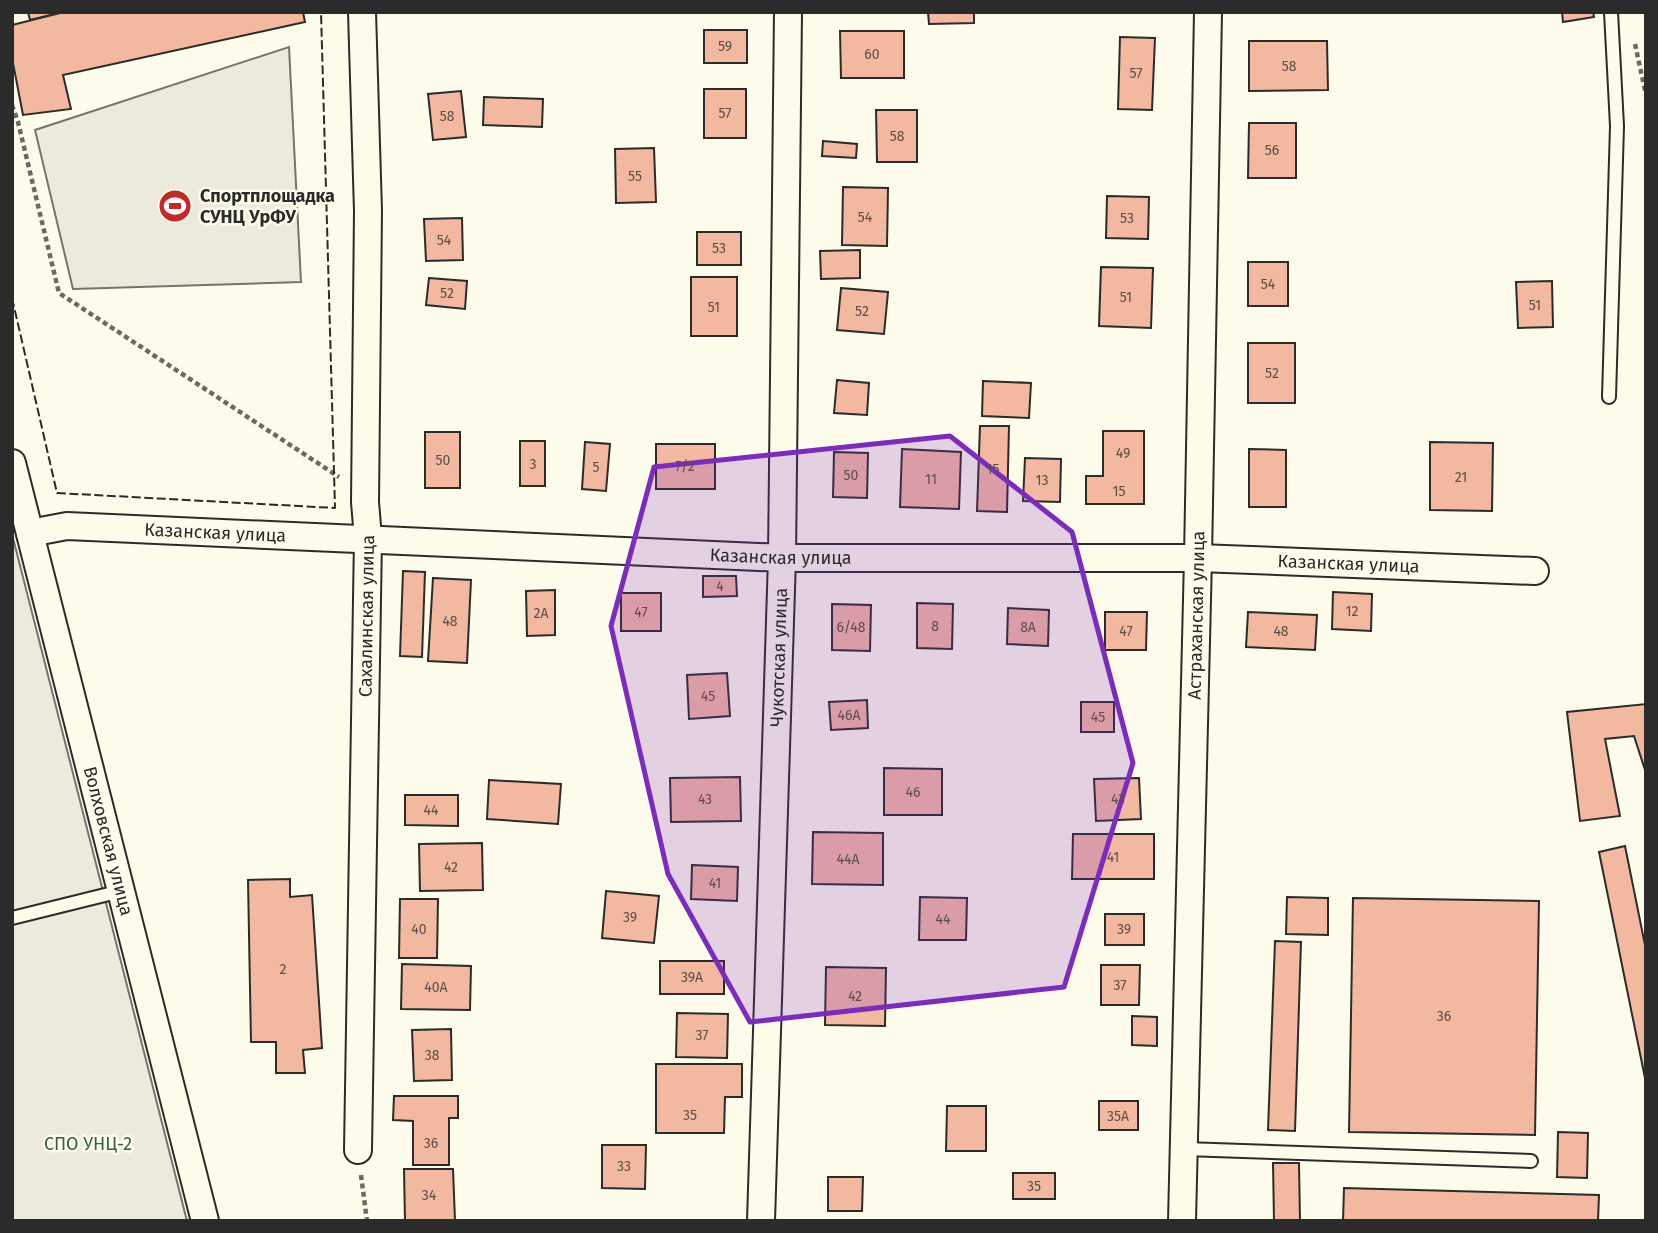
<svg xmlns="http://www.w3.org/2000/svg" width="1658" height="1233" font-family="'Fira Sans',sans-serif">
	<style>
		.green { fill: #ecebdb; stroke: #74746e; stroke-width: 2 }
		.building { fill: #f2b8a0; stroke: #2b2b2b; stroke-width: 2 }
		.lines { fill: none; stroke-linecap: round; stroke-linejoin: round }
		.service-casing { stroke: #2b2b2b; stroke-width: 16 }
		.minor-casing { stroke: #2b2b2b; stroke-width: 30 }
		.path { stroke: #6a6964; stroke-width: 4.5; stroke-dasharray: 5 3.5; stroke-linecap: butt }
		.service { stroke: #fdfbea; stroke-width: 12 }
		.minor { stroke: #fdfbea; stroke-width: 26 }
		.fence { stroke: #2b2b2b; stroke-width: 2; stroke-dasharray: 9 3.5; stroke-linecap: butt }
		.marked { fill: #7b2cbf; fill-opacity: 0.2; stroke: #7b2cbf; stroke-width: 5; stroke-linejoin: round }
		.labels { text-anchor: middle; stroke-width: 5; stroke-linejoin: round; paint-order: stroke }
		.number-label { font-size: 14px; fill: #5d4e48 }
		.poi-label { font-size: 18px; font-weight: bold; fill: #2b2b2b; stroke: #fdfbea; text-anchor: start }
		.street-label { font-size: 18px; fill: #2b2b2b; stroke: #fdfbea }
		.park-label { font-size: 18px; fill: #34623c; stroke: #fdfbea }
	</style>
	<rect width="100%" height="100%" fill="#fdfbea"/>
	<!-- green -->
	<g class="green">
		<path d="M 289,47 L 301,282 L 73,289 L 35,130 Z"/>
		<path d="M 12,534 L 187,1221 L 12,1221 Z"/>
	</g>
	<!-- building -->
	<g class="building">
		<path d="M 28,12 L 55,12 L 55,14 L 30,20 Z"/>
		<path d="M 64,12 L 303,12 L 305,22 L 63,75 L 71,109 L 23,115 L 12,58 L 12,25 Z"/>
		<path d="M 928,12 L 974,12 L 974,23 L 929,24 Z"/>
		<path d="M 1562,12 L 1593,12 L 1594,17 L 1563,22 Z"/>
		<rect x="704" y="30" width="43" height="33"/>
		<path d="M 840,31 L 904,31 L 904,78 L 841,78 Z"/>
		<path d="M 1120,37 L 1155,38 L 1152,110 L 1118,109 Z"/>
		<path d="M 1249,41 L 1327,41 L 1328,90 L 1249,91 Z"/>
		<rect x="704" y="89" width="42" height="49"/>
		<path d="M 461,91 L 466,137 L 433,140 L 428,94 Z"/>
		<path d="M 484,97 L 543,99 L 542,127 L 483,125 Z"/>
		<path d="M 876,110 L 917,110 L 917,162 L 877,162 Z"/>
		<path d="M 1249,123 L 1296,123 L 1296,178 L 1248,178 Z"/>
		<path d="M 823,141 L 857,144 L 856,158 L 822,156 Z"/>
		<path d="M 654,148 L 656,202 L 616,203 L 615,149 Z"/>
		<path d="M 843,187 L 888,188 L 887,246 L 842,245 Z"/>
		<path d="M 1107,196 L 1149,197 L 1148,239 L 1106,238 Z"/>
		<path d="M 462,218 L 463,260 L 426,261 L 424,219 Z"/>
		<rect x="697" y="232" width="44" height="33"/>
		<path d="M 860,250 L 860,278 L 821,279 L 820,251 Z"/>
		<rect x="1248" y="262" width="40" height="44"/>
		<path d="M 1101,267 L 1153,268 L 1151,328 L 1099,326 Z"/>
		<rect x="691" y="277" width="46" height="59"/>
		<path d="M 429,278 L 467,281 L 465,309 L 426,305 Z"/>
		<path d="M 1552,281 L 1553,327 L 1518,328 L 1516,282 Z"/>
		<path d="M 841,288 L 888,292 L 884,334 L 837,330 Z"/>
		<rect x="1248" y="343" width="47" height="60"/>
		<path d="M 837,380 L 869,383 L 867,415 L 834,413 Z"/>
		<path d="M 983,381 L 1031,383 L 1029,418 L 982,416 Z"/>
		<path d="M 980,426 L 1009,426 L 1007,512 L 977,511 Z"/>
		<path d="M 1103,431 L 1144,431 L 1144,504 L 1086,504 L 1086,476 L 1103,476 Z"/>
		<rect x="425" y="432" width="35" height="56"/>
		<rect x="520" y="441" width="25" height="45"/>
		<path d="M 585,442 L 610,444 L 606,491 L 582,489 Z"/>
		<path d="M 1430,442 L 1493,443 L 1492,511 L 1430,510 Z"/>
		<rect x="656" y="444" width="59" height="45"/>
		<path d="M 902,449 L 961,452 L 959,509 L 900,507 Z"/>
		<path d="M 1249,449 L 1286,450 L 1286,507 L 1249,507 Z"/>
		<path d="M 834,452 L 868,453 L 867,498 L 833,497 Z"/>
		<path d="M 1025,458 L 1061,459 L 1060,502 L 1023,501 Z"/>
		<path d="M 403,571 L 425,572 L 422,657 L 400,656 Z"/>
		<path d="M 703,576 L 736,576 L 737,596 L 703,597 Z"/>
		<path d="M 433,578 L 471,580 L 467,663 L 428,661 Z"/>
		<path d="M 555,590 L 555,635 L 527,636 L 526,591 Z"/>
		<path d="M 1333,592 L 1372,594 L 1371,631 L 1332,629 Z"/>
		<rect x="621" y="593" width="40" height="38"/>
		<path d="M 917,603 L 953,604 L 952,649 L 917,648 Z"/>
		<path d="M 832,604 L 871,605 L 870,651 L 832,650 Z"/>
		<path d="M 1008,608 L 1049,610 L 1048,646 L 1007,644 Z"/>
		<path d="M 1105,612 L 1147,612 L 1146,650 L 1105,650 Z"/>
		<path d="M 1248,612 L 1317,615 L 1315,650 L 1246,647 Z"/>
		<path d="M 727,673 L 730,716 L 689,719 L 687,675 Z"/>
		<path d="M 867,700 L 868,728 L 831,730 L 829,702 Z"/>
		<rect x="1081" y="702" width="33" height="30"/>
		<path d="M 1646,704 L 1646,773 L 1634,736 L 1605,739 L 1620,816 L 1580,821 L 1567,712 Z"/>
		<path d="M 884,768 L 942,769 L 942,815 L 884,815 Z"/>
		<path d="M 740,777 L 741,821 L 671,822 L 670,778 Z"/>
		<path d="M 1139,778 L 1141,819 L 1096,821 L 1094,779 Z"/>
		<path d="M 489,780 L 561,784 L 558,824 L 487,819 Z"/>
		<path d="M 405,795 L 458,795 L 458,826 L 405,825 Z"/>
		<path d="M 813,832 L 883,833 L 883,885 L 812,884 Z"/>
		<path d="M 1073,834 L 1154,834 L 1154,879 L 1072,879 Z"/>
		<path d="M 482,843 L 483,890 L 420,891 L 419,844 Z"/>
		<path d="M 1625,846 L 1646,950 L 1646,1083 L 1599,852 Z"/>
		<path d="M 692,865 L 738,867 L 737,901 L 691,899 Z"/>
		<path d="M 290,879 L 290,897 L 312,895 L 322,1048 L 303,1050 L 305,1073 L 276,1073 L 276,1042 L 251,1042 L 248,880 Z"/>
		<path d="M 606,891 L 659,896 L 654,943 L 602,938 Z"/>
		<path d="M 920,897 L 967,898 L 966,940 L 919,940 Z"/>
		<path d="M 1287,897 L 1328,898 L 1328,935 L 1286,934 Z"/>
		<path d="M 1353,898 L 1539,901 L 1535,1135 L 1349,1132 Z"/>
		<path d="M 400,899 L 438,899 L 437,958 L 399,958 Z"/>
		<rect x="1105" y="914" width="39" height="31"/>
		<path d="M 1275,941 L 1301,942 L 1295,1131 L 1268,1130 Z"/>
		<rect x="660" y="961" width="64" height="33"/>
		<path d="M 402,964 L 471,966 L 470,1010 L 401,1009 Z"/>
		<path d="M 1101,965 L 1140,965 L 1139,1005 L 1101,1005 Z"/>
		<path d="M 826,967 L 886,968 L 885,1026 L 825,1025 Z"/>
		<path d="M 677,1013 L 728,1014 L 727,1058 L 676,1057 Z"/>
		<path d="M 1132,1016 L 1157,1017 L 1157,1046 L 1132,1045 Z"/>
		<path d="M 451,1029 L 452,1080 L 414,1081 L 412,1030 Z"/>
		<path d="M 656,1064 L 742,1064 L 742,1097 L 725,1097 L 724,1133 L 656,1133 Z"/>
		<path d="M 394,1096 L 458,1096 L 458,1118 L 449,1118 L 449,1165 L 413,1165 L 413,1121 L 393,1120 Z"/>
		<rect x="1099" y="1101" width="39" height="29"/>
		<path d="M 947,1106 L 986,1106 L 986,1151 L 946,1151 Z"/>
		<path d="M 1558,1132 L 1588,1133 L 1587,1178 L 1557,1177 Z"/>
		<path d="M 602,1145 L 646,1145 L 645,1189 L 602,1188 Z"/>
		<path d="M 1273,1163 L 1299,1163 L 1300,1221 L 1274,1221 Z"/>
		<path d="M 404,1169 L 453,1169 L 455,1221 L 405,1221 Z"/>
		<rect x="1013" y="1173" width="42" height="26"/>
		<path d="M 828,1177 L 863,1177 L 862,1211 L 828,1211 Z"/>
		<path d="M 1344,1188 L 1599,1195 L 1598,1221 L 1343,1221 Z"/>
	</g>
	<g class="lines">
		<defs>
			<g id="service">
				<path d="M 1609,397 L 1617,126 L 1611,12"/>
				<path d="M 12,918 L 121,891"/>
				<path d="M 1185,1149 L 1531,1161"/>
			</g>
			<g id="minor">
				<path id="s1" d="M 12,463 L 205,1221"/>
				<path id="s2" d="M 30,533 L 67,526 L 782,558 L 1198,558 L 1535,571"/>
				<path id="s3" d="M 358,1150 L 368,538 L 365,502 L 368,211 L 362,12"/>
				<path id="s4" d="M 761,1221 L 782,558 L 788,12"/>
				<path id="s5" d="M 1182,1221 L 1198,558 L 1208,12"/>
			</g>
		</defs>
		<!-- service casing -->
		<use href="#service" class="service-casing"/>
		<!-- minor casing -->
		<use href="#minor" class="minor-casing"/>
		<!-- path -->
		<g class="path">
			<path d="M 1635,44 L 1646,95"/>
			<path d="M 12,105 L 18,122 L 59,293 L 339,477"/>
			<path d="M 361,1175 L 367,1221"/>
		</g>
		<!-- service -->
		<use href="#service" class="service"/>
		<!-- minor -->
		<use href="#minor" class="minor"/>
		<!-- fence -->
		<path class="fence" d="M 12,298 L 57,493 L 335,508 L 321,12"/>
	</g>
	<!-- marked area -->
	<path class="marked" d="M 950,436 L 1072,532 L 1133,763 L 1064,987 L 750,1022 L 668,874 L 611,626 L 654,467 Z"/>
	<!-- icons -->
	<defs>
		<symbol id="stadium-disc" viewBox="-11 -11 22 22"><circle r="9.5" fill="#c62828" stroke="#fdfbea"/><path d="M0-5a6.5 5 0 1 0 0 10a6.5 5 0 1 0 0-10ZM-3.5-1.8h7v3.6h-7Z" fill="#fff"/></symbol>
	</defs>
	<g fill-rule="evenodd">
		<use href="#stadium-disc" x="156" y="187" width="38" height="38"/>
	</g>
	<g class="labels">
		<!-- number labels -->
		<g class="number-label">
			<text x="725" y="51">59</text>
			<text x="872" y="59">60</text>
			<text x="1289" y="71">58</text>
			<text x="1136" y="78">57</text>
			<text x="725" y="118">57</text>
			<text x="447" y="121">58</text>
			<text x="897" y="141">58</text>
			<text x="1272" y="155">56</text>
			<text x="635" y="181">55</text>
			<text x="865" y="222">54</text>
			<text x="1127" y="223">53</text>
			<text x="444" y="245">54</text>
			<text x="719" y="253">53</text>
			<text x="1268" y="289">54</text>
			<text x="447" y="298">52</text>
			<text x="1126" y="302">51</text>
			<text x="1535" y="310">51</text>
			<text x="714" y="312">51</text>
			<text x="862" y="316">52</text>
			<text x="1272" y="378">52</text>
			<text x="1123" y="458">49</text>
			<text x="443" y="465">50</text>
			<text x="533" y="469">3</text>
			<text x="685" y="471">7/2</text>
			<text x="596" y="472">5</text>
			<text x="993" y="474">15</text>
			<text x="851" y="480">50</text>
			<text x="1461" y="482">21</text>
			<text x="931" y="484">11</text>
			<text x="1042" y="485">13</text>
			<text x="1119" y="496">15</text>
			<text x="720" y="591">4</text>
			<text x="1352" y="616">12</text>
			<text x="641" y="617">47</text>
			<text x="541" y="618">2А</text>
			<text x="450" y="626">48</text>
			<text x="935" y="631">8</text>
			<text x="851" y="632">6/48</text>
			<text x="1028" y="632">8А</text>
			<text x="1126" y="636">47</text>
			<text x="1281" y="636">48</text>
			<text x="708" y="701">45</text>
			<text x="849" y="720">46А</text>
			<text x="1098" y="722">45</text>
			<text x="913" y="797">46</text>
			<text x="705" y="804">43</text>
			<text x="1118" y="804">43</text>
			<text x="431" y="815">44</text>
			<text x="1113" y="862">41</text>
			<text x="848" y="864">44А</text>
			<text x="451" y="872">42</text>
			<text x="715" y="888">41</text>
			<text x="630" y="922">39</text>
			<text x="943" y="924">44</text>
			<text x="419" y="934">40</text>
			<text x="1124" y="934">39</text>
			<text x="283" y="974">2</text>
			<text x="692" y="982">39А</text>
			<text x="1120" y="990">37</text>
			<text x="436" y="992">40А</text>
			<text x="855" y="1001">42</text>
			<text x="1444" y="1021">36</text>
			<text x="702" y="1040">37</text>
			<text x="432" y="1060">38</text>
			<text x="690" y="1120">35</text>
			<text x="1118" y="1121">35А</text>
			<text x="431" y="1148">36</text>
			<text x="624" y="1171">33</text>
			<text x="1034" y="1191">35</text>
			<text x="429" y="1200">34</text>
		</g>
		<!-- poi labels -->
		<g class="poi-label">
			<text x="200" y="202">Спортплощадка<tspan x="200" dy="21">СУНЦ УрФУ</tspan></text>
		</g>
		<!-- street labels -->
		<g class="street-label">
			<text dy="6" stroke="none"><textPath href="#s2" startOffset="186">Казанская улица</textPath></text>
			<text dy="6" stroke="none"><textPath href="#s2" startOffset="752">Казанская улица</textPath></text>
			<text dy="6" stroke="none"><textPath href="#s2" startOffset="1320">Казанская улица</textPath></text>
			<text dy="6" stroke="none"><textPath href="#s3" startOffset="534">Сахалинская улица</textPath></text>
			<text dy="6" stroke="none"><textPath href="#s5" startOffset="606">Астраханская улица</textPath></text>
			<text dy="6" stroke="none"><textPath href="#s4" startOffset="564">Чукотская улица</textPath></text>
			<text dy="6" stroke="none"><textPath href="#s1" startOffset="390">Волховская улица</textPath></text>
		</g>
		<!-- park labels -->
		<g class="park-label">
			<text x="88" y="1150">СПО УНЦ-2</text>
		</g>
	</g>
	<!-- border -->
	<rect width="1658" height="1233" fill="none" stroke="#2b2b2b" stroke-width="28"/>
</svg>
